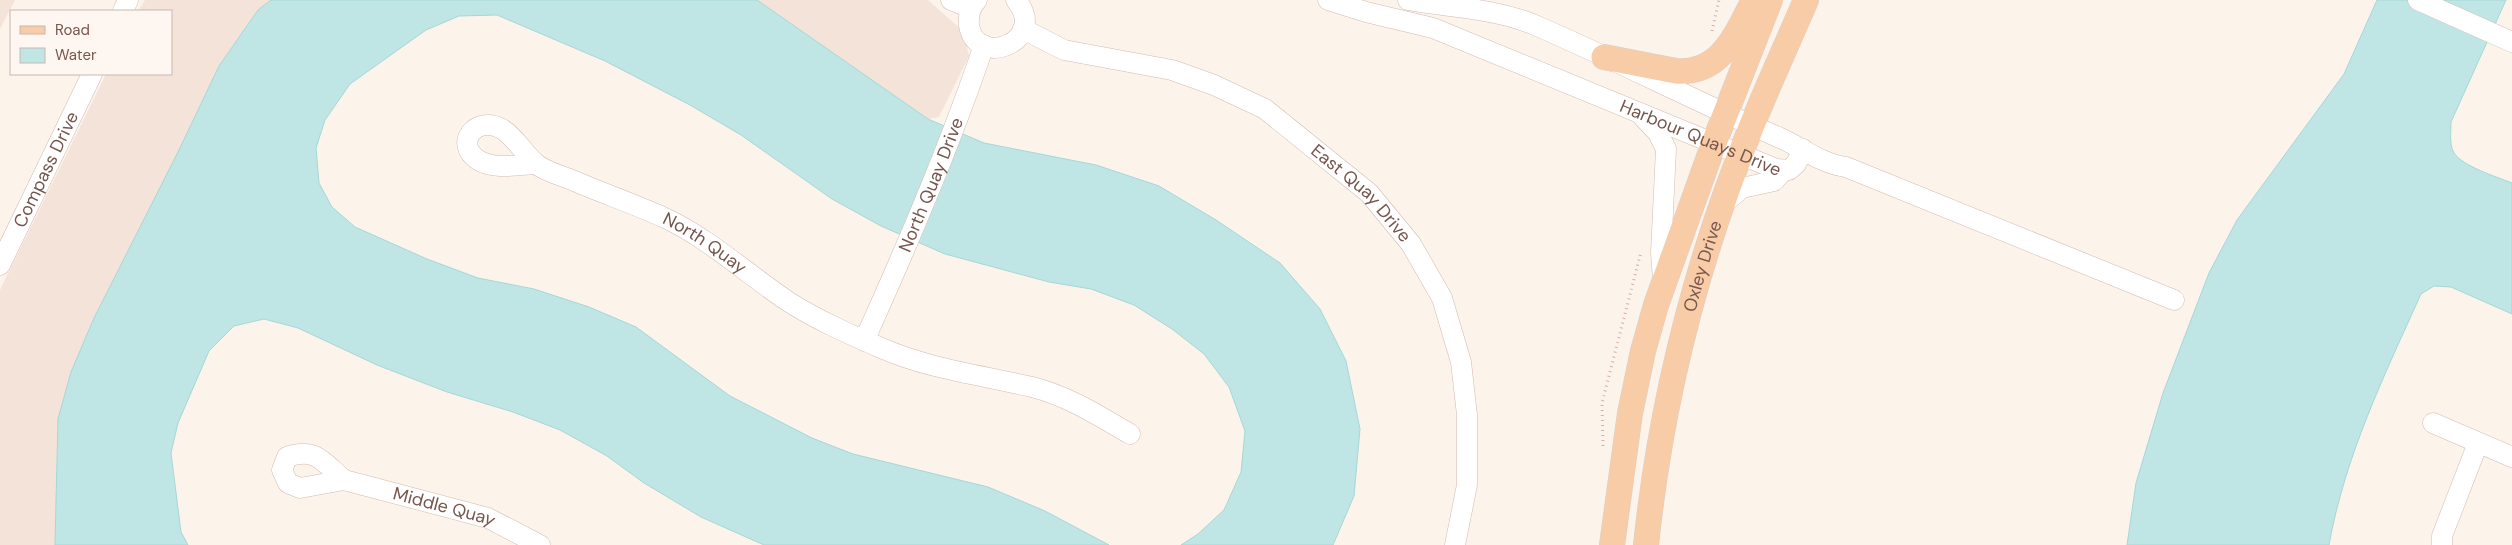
<svg xmlns="http://www.w3.org/2000/svg" width="2512" height="545" font-family="'DM Sans',sans-serif">
	<style>
		.residential { fill: #f4e3d9 }
		.water { fill: #bfe6e5; stroke: #a5d7d7 }
		.lines { fill: none; stroke-linecap: round; stroke-linejoin: round }
		.minor-casing { stroke: #d1bbb2; stroke-width: 21 }
		.major-casing { stroke: #d9d0cd; stroke-width: 26 }
		.path { stroke: #d6b1a5; stroke-width: 3; stroke-dasharray: 1 4; stroke-linecap: butt }
		.minor { stroke: #fff; stroke-width: 20 }
		.major { stroke: #f8cca6; stroke-width: 25 }
		.labels { text-anchor: middle; stroke-width: 4; stroke-linejoin: round; paint-order: stroke }
		.street-label { font-size: 18px; fill: #77564e; stroke: #fef7f1 }
	</style>
	<rect width="100%" height="100%" fill="#fcf3eb"/>
	<!-- residential -->
	<g class="residential">
		<path d="M 0,0 L 15,0 L 0,29 Z"/>
		<path d="M 145,0 L 271,0 L 258,10 L 219,66 L 58,419 L 55,545 L 0,545 L 0,290 L 106,74 L 171,74 L 171,11 L 138,11 Z"/>
		<path d="M 757,0 L 928,0 L 963,31 L 969,56 L 939,117 L 928,119 Z"/>
	</g>
	<!-- water -->
	<g class="water">
		<path d="M 271,0 L 757,0 L 928,119 L 984,143 L 1096,165 L 1159,186 L 1216,220 L 1280,263 L 1320,309 L 1346,361 L 1360,429 L 1354,496 L 1333,545 L 1181,545 L 1198,534 L 1224,510 L 1241,472 L 1245,431 L 1229,387 L 1204,354 L 1172,329 L 1134,305 L 1091,289 L 1049,282 L 945,254 L 881,226 L 832,199 L 741,135 L 690,105 L 605,61 L 497,15 L 459,16 L 426,30 L 350,84 L 325,120 L 316,148 L 319,183 L 332,207 L 355,227 L 427,259 L 478,278 L 534,289 L 589,307 L 636,327 L 730,396 L 812,438 L 853,454 L 988,487 L 1045,511 L 1109,545 L 764,545 L 701,517 L 644,483 L 607,456 L 560,430 L 513,412 L 447,392 L 377,365 L 298,328 L 264,319 L 234,326 L 209,351 L 178,423 L 171,453 L 181,532 L 188,545 L 55,545 L 58,419 L 71,372 L 94,318 L 178,152 L 219,66 L 258,10 Z"/>
		<path d="M 2377,0 L 2506,0 L 2451,122 C 2451,132 2449,144 2454,153 C 2462,166 2497,177 2512,183 L 2512,314 L 2451,287 L 2434,286 L 2421,294 C 2384,376 2345,456 2329,545 L 2127,545 L 2136,483 L 2163,393 L 2209,273 L 2237,220 L 2344,74 Z"/>
	</g>
	<g class="lines">
		<defs>
			<g id="minor">
				<path d="M 951,0 L 971,8"/>
				<path d="M 977,0 C 970,7 968,15 969,25 C 976,70 1050,41 1016,0"/>
				<path id="s1" d="M 1328,0 L 1366,12 L 1433,28 L 1776,169 L 1789,170 L 1796,164 L 1803,149"/>
				<path d="M 1408,0 C 1451,8 1496,8 1537,26 C 1618,61 1697,102 1778,137 C 1801,147 1821,164 1846,167 L 2174,300"/>
				<path d="M 2418,0 L 2512,42"/>
				<path d="M 123,11 L 128,0"/>
				<path id="s2" d="M 1023,29 L 1064,50 L 1172,70 L 1214,85 L 1265,109 L 1369,193 L 1411,244 L 1442,298 L 1461,362 L 1467,415 L 1467,485 L 1455,545"/>
				<path d="M 1643,117 L 1658,133 L 1666,149 L 1661,253 L 1663,280"/>
				<path id="s3" d="M 535,164 C 518,165 494,170 478,160 C 453,144 476,114 502,129 C 515,137 523,152 534,162 C 543,171 560,175 572,180 C 602,193 634,204 665,218 C 710,239 748,275 789,302 C 817,320 849,334 879,347 C 928,369 981,375 1032,387 C 1068,396 1099,416 1130,434"/>
				<path d="M 1724,203 L 1742,188 L 1774,181 L 1784,170"/>
				<path id="s4" d="M 0,265 L 92,74"/>
				<path id="s5" d="M 864,341 C 908,244 950,146 984,45"/>
				<path d="M 2433,423 L 2512,457"/>
				<path id="s6" d="M 344,480 C 323,462 316,447 287,457 L 282,470 L 288,483 L 300,488 L 344,480 L 488,518 L 540,545"/>
				<path d="M 2442,545 L 2442,536 L 2478,443"/>
			</g>
			<g id="major">
				<path d="M 1604,57 L 1676,71 C 1722,74 1736,34 1754,0"/>
				<path d="M 1612,545 L 1630,413 L 1643,351 L 1656,305 L 1714,143 L 1770,0"/>
				<path id="s7" d="M 1646,545 C 1661,401 1697,259 1752,125 C 1769,83 1788,42 1806,0"/>
			</g>
		</defs>
		<!-- minor casing -->
		<use href="#minor" class="minor-casing"/>
		<!-- major casing -->
		<use href="#major" class="major-casing"/>
		<!-- path -->
		<g class="path">
			<path d="M 1712,31 L 1719,0"/>
			<path d="M 1603,446 L 1602,403 L 1641,252"/>
		</g>
		<!-- minor -->
		<use href="#minor" class="minor"/>
		<!-- major -->
		<use href="#major" class="major"/>
	</g>
	<g class="labels">
		<!-- street labels -->
		<g class="street-label">
			<text dy="6" stroke="none"><textPath href="#s1" startOffset="398">Harbour Quays Drive</textPath></text>
			<text dy="6" stroke="none"><textPath href="#s4" startOffset="106">Compass Drive</textPath></text>
			<text dy="6" stroke="none"><textPath href="#s5" startOffset="170">North Quay Drive</textPath></text>
			<text dy="6" stroke="none"><textPath href="#s2" startOffset="385">East Quay Drive</textPath></text>
			<text dy="6" stroke="none"><textPath href="#s3" startOffset="360">North Quay</textPath></text>
			<text dy="6" stroke="none"><textPath href="#s7" startOffset="285">Oxley Drive</textPath></text>
			<text dy="6" stroke="none"><textPath href="#s6" startOffset="256">Middle Quay</textPath></text>
		</g>
	</g>
	<!-- legend -->
	<rect x="10" y="10" width="162" height="65" fill="#fef7f1" stroke="#c8b7b0"/>
	<rect x="20" y="26" width="25" height="8" fill="#f8cca6" stroke="#c8b7b0"/>
	<text x="55" y="35" font-size="15" fill="#77564e">Road</text>
	<rect x="20" y="48" width="25" height="15" fill="#bfe6e5" stroke="#c8b7b0"/>
	<text x="55" y="60" font-size="15" fill="#77564e">Water</text>
</svg>
